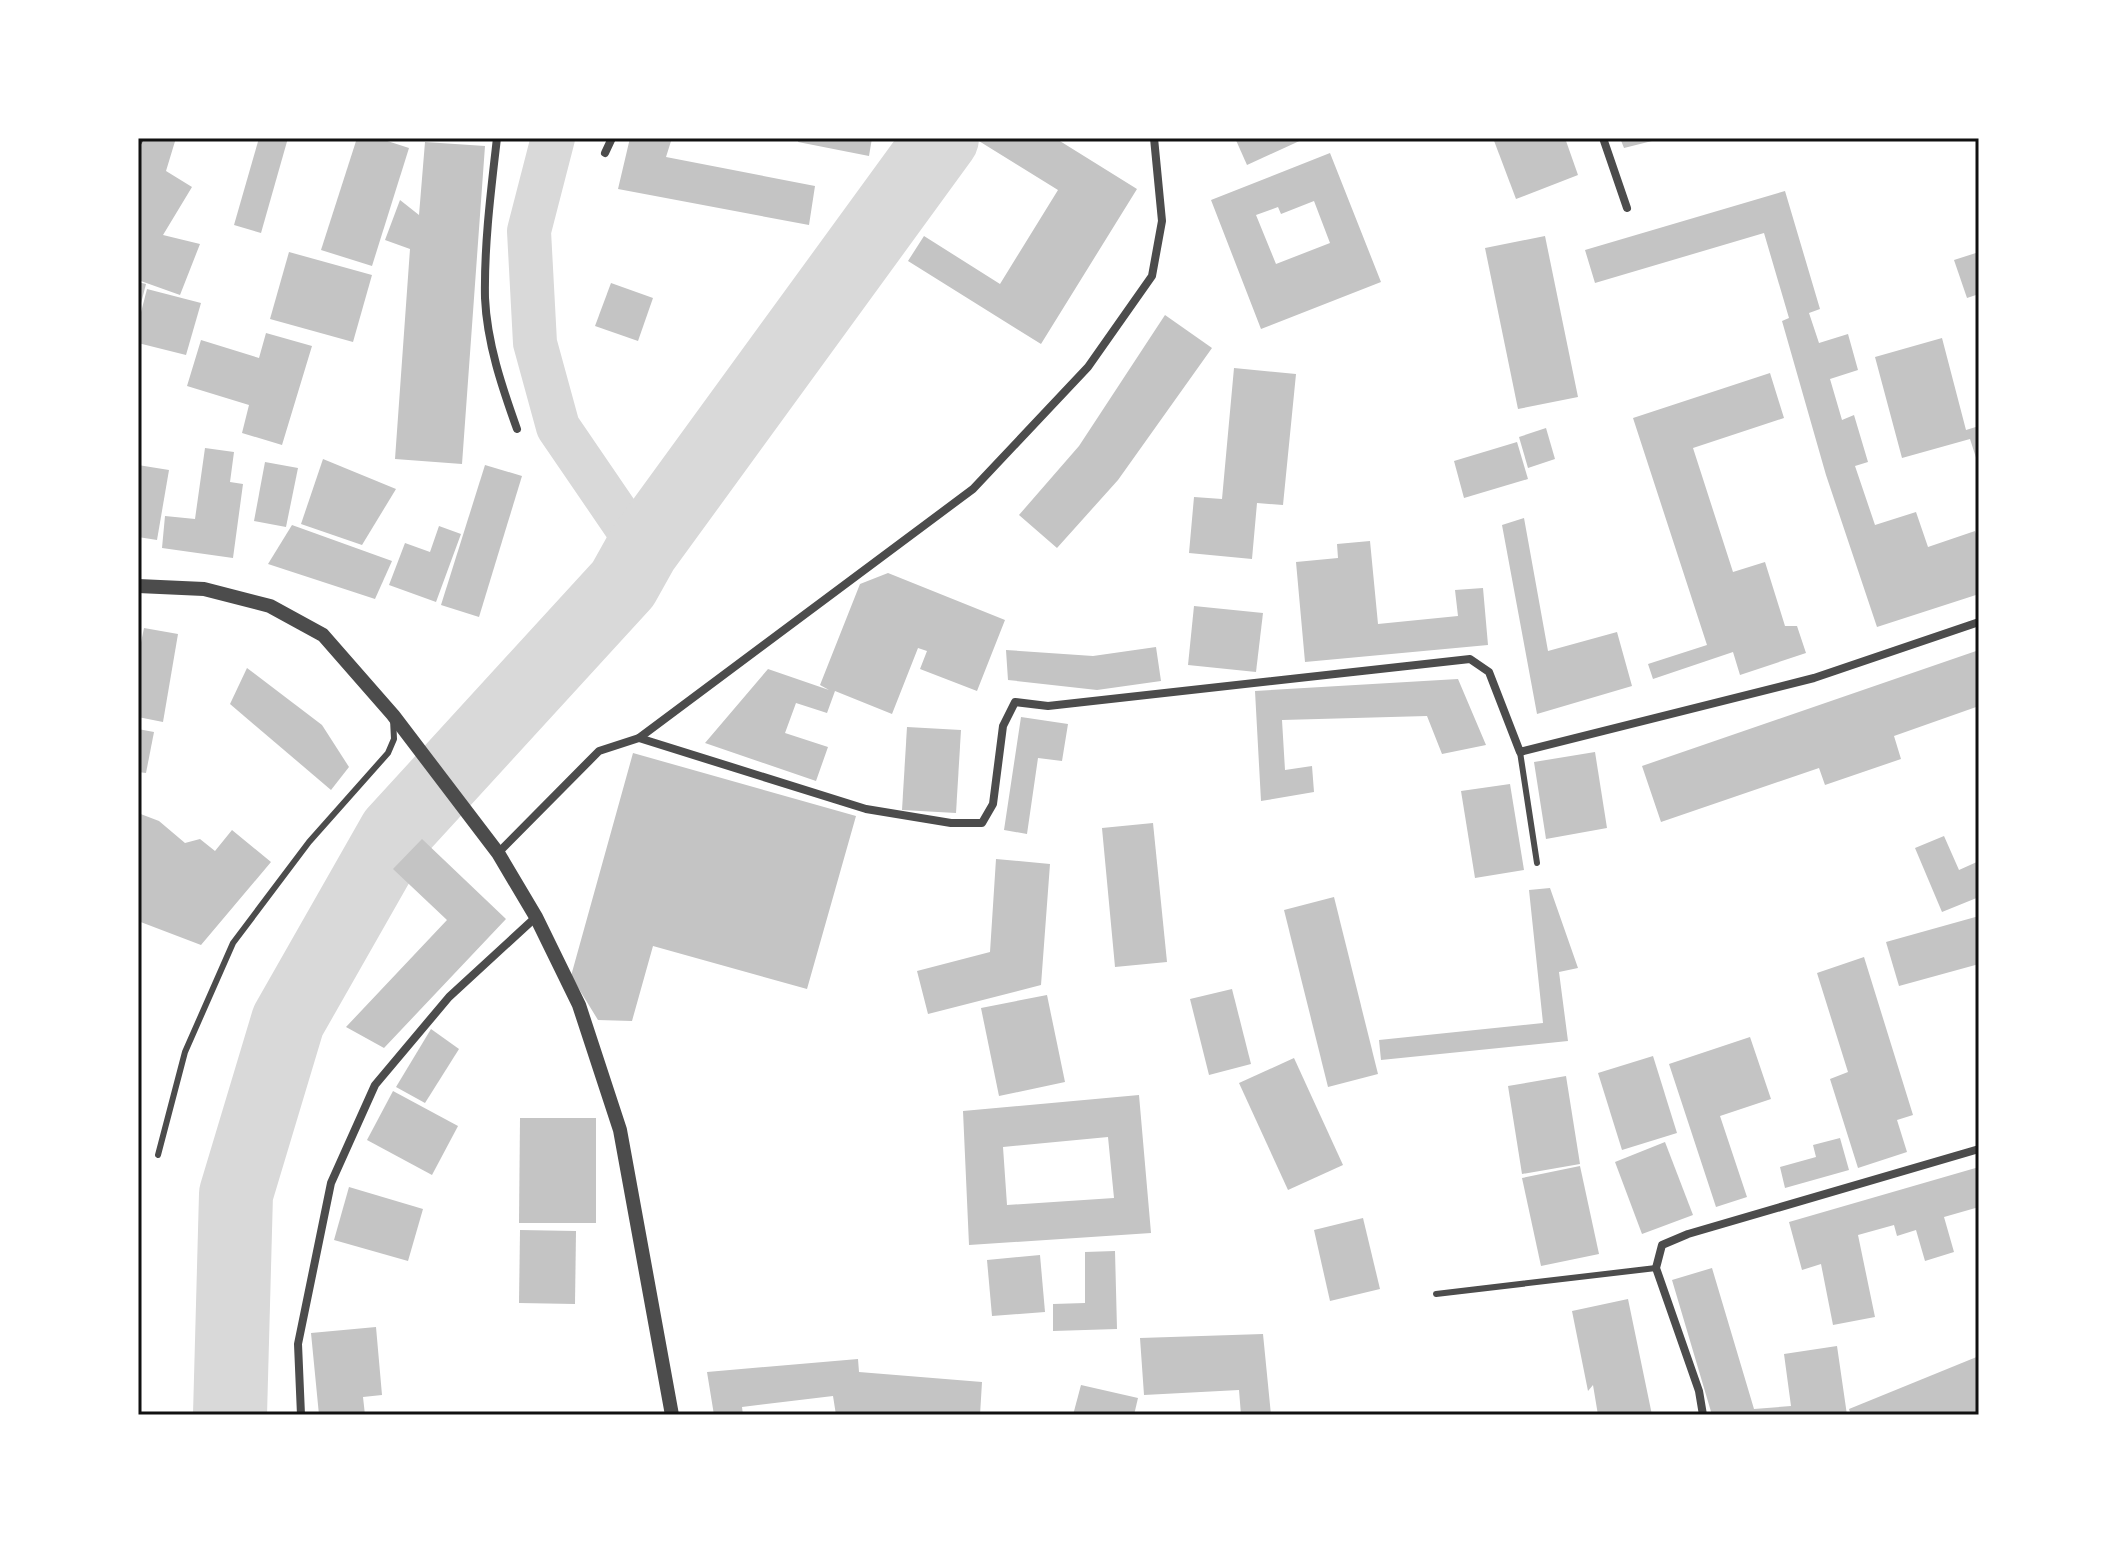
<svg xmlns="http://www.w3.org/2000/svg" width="2117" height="1553" font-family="Rubik,sans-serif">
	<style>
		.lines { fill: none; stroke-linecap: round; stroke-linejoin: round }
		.canal { stroke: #d9d9d9; stroke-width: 44 }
		.river { stroke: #d9d9d9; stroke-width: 74 }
		.building { fill: #c4c4c4; fill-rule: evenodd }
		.service { stroke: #4c4c4c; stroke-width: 6 }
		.minor { stroke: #4c4c4c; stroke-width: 8 }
		.tertiary { stroke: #4c4c4c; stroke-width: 14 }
		.neatline { fill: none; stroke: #111; stroke-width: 3 }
	</style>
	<rect width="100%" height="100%" fill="#fff"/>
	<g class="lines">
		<!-- canal -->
		<path class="canal" d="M 553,138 L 529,231 L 535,343 L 558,427 L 642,550"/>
		<!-- river -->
		<path class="river" d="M 230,1415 L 236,1194 L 288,1021 L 395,833 L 623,584 L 642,550 L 942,138"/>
	</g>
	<!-- building -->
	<g class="building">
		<path d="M 144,138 L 176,138 L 166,171 L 192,187 L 163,235 L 200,244 L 180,295 L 138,280 L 138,148 Z"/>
		<path d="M 259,138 L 288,138 L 261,233 L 234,225 Z"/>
		<path d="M 357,138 L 378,138 L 409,148 L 372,266 L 321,250 Z"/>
		<path d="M 630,138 L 672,138 L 666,157 L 815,186 L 809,225 L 618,189 Z"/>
		<path d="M 799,138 L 872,138 L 869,156 L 798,142 Z"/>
		<path d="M 974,138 L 1055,138 L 1137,189 L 1041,344 L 908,261 L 924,236 L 1000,284 L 1058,190 Z"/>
		<path d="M 1235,138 L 1306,138 L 1247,165 Z"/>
		<path d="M 1493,138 L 1565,138 L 1578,175 L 1516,199 Z"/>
		<path d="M 1620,138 L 1660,138 L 1660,139 L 1624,148 Z"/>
		<path d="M 425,142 L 485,146 L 462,464 L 395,459 L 410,249 L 385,240 L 400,200 L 419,215 Z"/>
		<path d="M 1330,153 L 1381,282 L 1261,329 L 1211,200 ZM 1314,201 L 1330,243 L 1276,264 L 1256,215 L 1278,207 L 1281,214 Z"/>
		<path d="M 1785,191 L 1820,309 L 1809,313 L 1819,343 L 1848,334 L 1858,370 L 1830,379 L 1842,420 L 1854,415 L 1868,462 L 1855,466 L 1875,525 L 1916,512 L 1928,547 L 1975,531 L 1979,542 L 1979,594 L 1877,627 L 1826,475 L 1782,321 L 1789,318 L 1764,233 L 1595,283 L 1585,250 Z"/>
		<path d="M 1545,236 L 1578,397 L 1518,409 L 1485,248 Z"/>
		<path d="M 289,252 L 372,275 L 353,342 L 270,319 Z"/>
		<path d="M 1979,252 L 1979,294 L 1967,298 L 1954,260 Z"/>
		<path d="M 138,282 L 146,284 L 139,311 L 138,311 Z"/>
		<path d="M 611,283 L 653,298 L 638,341 L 595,326 Z"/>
		<path d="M 147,289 L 201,303 L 186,355 L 138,343 L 138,324 Z"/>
		<path d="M 1165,315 L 1212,348 L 1118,480 L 1057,548 L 1019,515 L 1079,446 Z"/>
		<path d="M 266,333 L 312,346 L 282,445 L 242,433 L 249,405 L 187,386 L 201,340 L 259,358 Z"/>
		<path d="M 1942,338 L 1966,430 L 1979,426 L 1979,467 L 1970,439 L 1902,458 L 1875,357 Z"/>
		<path d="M 1234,368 L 1296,374 L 1283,505 L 1257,503 L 1252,559 L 1189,553 L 1194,497 L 1222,499 Z"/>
		<path d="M 1770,373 L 1784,418 L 1693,448 L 1733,572 L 1765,562 L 1785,626 L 1797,626 L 1806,653 L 1740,675 L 1733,652 L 1653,679 L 1648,664 L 1707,645 L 1633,418 Z"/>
		<path d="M 1546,428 L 1555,459 L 1528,468 L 1519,437 Z"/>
		<path d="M 1517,442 L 1528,479 L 1464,498 L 1454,461 Z"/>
		<path d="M 205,448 L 234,452 L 230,482 L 243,484 L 233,558 L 162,548 L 165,516 L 195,519 Z"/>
		<path d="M 323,459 L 396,489 L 362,545 L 301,524 Z"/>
		<path d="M 265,462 L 298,468 L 286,527 L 254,521 Z"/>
		<path d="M 138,465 L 169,470 L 157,540 L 138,537 Z"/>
		<path d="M 485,465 L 522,476 L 479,617 L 441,605 Z"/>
		<path d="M 1524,518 L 1548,651 L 1617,632 L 1632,686 L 1537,714 L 1502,525 Z"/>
		<path d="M 292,525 L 392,561 L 375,599 L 268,564 Z"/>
		<path d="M 439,526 L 461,534 L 436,602 L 389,585 L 405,543 L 430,552 Z"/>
		<path d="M 1370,541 L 1378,624 L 1458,616 L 1455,590 L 1483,588 L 1488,645 L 1305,662 L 1296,562 L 1338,558 L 1337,544 Z"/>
		<path d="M 888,573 L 1005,620 L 977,691 L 920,669 L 927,651 L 918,648 L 892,714 L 835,691 L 827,713 L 796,703 L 785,733 L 828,747 L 816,781 L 705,743 L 768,669 L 829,690 L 820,685 L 860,584 Z"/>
		<path d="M 1194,606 L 1263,613 L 1256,672 L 1188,665 Z"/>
		<path d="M 144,628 L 178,634 L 163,722 L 138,717 L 138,657 Z"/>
		<path d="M 1156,647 L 1161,681 L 1097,690 L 1008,680 L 1006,650 L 1093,656 Z"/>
		<path d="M 1979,650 L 1979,706 L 1894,736 L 1901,759 L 1825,785 L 1819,768 L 1661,822 L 1642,766 Z"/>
		<path d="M 247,668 L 322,725 L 349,767 L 331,790 L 230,704 Z"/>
		<path d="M 1458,679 L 1486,745 L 1442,754 L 1427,716 L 1282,720 L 1285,770 L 1312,766 L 1314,792 L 1261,801 L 1255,691 Z"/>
		<path d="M 1021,717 L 1068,724 L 1062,761 L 1038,758 L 1027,834 L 1004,830 Z"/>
		<path d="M 907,727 L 961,730 L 956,813 L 902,810 Z"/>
		<path d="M 138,729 L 154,732 L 146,773 L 138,772 Z"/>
		<path d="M 1595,752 L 1607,828 L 1546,839 L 1534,762 Z"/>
		<path d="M 633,753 L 856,816 L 807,989 L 653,946 L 632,1021 L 598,1020 L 571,976 Z"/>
		<path d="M 1510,784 L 1524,870 L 1475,878 L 1461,791 Z"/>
		<path d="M 138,813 L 159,821 L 185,843 L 200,839 L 215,851 L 232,830 L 271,862 L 201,945 L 138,921 Z"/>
		<path d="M 1153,823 L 1167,962 L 1115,967 L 1102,828 Z"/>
		<path d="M 1944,836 L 1959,870 L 1979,861 L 1979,897 L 1942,912 L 1915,848 Z"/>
		<path d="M 422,839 L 506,919 L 384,1048 L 346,1027 L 447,920 L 393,869 Z"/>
		<path d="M 996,859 L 1050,864 L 1041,985 L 928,1014 L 917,971 L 990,952 Z"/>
		<path d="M 1550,888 L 1578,968 L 1559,972 L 1568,1041 L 1381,1060 L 1379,1040 L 1543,1023 L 1529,890 Z"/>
		<path d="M 1334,897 L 1378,1074 L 1328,1087 L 1284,910 Z"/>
		<path d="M 1979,916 L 1979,964 L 1899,986 L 1886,942 Z"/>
		<path d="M 1864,957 L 1913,1115 L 1897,1120 L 1907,1152 L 1858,1168 L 1830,1079 L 1848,1072 L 1817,973 Z"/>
		<path d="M 1232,989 L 1251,1064 L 1209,1075 L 1190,999 Z"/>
		<path d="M 1047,995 L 1065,1082 L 999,1096 L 981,1008 Z"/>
		<path d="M 431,1029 L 459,1049 L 425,1103 L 396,1087 Z"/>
		<path d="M 1750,1037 L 1771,1099 L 1720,1116 L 1747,1197 L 1716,1207 L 1669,1064 Z"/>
		<path d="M 1653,1056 L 1677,1133 L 1622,1150 L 1598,1073 Z"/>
		<path d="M 1294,1058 L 1343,1165 L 1288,1190 L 1239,1083 Z"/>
		<path d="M 1566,1076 L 1580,1164 L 1522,1174 L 1508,1086 Z"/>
		<path d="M 393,1091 L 458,1126 L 432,1175 L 367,1140 Z"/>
		<path d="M 1139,1095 L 1151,1233 L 969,1245 L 963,1111 ZM 1108,1137 L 1114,1198 L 1007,1205 L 1003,1147 Z"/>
		<path d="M 520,1118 L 596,1118 L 596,1223 L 519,1223 Z"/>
		<path d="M 1840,1138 L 1849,1170 L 1785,1188 L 1780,1167 L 1816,1157 L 1813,1145 Z"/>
		<path d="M 1665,1142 L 1693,1215 L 1642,1234 L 1615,1162 Z"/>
		<path d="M 1580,1166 L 1599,1254 L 1541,1266 L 1522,1178 Z"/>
		<path d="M 1979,1167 L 1979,1207 L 1944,1217 L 1954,1252 L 1925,1261 L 1916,1230 L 1897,1236 L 1894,1225 L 1858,1235 L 1875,1317 L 1833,1325 L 1821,1264 L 1802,1270 L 1789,1222 Z"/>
		<path d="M 349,1187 L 423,1209 L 408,1261 L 334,1240 Z"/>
		<path d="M 1363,1218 L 1380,1289 L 1330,1301 L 1314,1230 Z"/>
		<path d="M 520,1230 L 576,1231 L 575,1304 L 519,1303 Z"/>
		<path d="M 1115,1251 L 1117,1329 L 1053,1331 L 1053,1304 L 1085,1303 L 1085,1252 Z"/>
		<path d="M 1040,1255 L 1045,1312 L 992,1316 L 987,1260 Z"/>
		<path d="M 1712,1268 L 1754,1409 L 1791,1406 L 1784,1354 L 1837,1346 L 1847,1415 L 1712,1415 L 1672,1280 Z"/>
		<path d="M 1628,1299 L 1652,1415 L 1598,1415 L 1593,1385 L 1588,1391 L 1572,1311 Z"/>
		<path d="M 376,1327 L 382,1395 L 363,1397 L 365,1415 L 319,1415 L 311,1333 Z"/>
		<path d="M 1263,1334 L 1271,1415 L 1241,1415 L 1239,1390 L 1144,1395 L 1140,1338 Z"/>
		<path d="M 1979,1356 L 1979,1415 L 1851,1415 L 1849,1409 Z"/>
		<path d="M 858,1359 L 859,1372 L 982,1382 L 980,1415 L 836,1415 L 833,1396 L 742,1407 L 743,1415 L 714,1415 L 707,1372 Z"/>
		<path d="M 1081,1385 L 1138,1398 L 1134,1415 L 1073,1415 Z"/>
	</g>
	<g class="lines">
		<!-- service -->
		<g class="service">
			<path d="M 1520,752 L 1537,863"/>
			<path d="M 158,1155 L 185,1052 L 233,943 L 309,842 L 388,753 L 394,739 L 393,719"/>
			<path d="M 1436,1294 L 1656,1268"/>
		</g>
		<!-- minor -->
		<g class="minor">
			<path d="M 497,138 C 491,190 484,245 485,298 C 487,343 502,387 517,429"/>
			<path d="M 1603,138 L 1627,208"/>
			<path d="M 138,142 L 140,138"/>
			<path d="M 605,153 L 612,138"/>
			<path d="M 639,738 L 866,809 L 951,823 L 982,823 L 993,804 L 1003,726 L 1015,702 L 1048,706 L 1470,659 L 1489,672 L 1520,752 L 1814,678 L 1979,622"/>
			<path d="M 498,853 L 599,751 L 639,738 L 973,489 L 1088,367 L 1152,276 L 1162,221 L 1154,138"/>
			<path d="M 301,1415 L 298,1344 L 331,1183 L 375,1085 L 449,997 L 536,917"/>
			<path d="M 1703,1415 L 1699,1391 L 1656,1268 L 1662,1245 L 1688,1234 L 1979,1149"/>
		</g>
		<!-- tertiary -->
		<path class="tertiary" d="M 138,586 L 204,589 L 270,606 L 323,635 L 393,715 L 498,853 L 536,917 L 579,1005 L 620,1130 L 672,1415"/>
	</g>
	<!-- border -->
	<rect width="2117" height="1553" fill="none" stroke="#ffffff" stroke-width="280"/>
	<rect x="140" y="140" width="1837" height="1273" class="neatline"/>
</svg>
